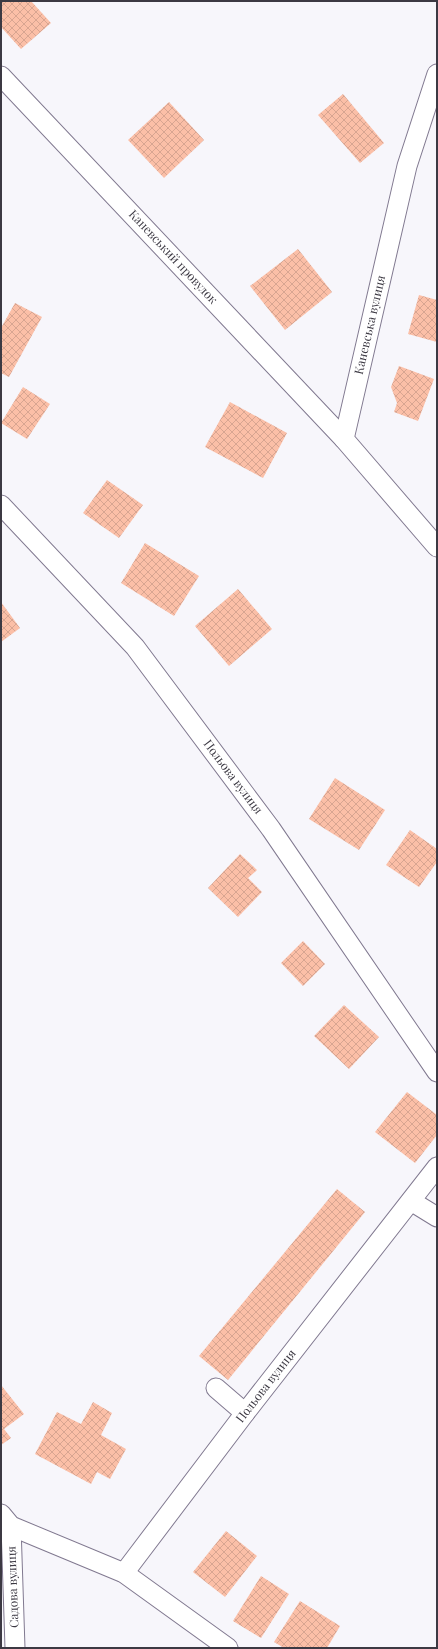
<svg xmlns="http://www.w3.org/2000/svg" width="438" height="1649" font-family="'Playfair Display',serif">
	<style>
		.building { fill: url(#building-cross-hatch) }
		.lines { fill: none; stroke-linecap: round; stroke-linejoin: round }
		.street-casing { stroke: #817990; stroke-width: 21 }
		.street { stroke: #fff; stroke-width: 19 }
		.labels { text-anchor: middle; stroke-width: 3; stroke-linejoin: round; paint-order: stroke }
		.street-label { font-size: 12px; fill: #3c3943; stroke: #fff }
	</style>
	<defs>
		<pattern id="building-cross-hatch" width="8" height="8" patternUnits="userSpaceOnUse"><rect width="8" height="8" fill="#fbbfa7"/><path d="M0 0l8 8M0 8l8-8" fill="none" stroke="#d8a591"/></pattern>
	</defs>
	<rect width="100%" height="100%" fill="#f7f6fb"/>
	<!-- building -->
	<g class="building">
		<path d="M 1,1 L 31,1 L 51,23 L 21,49 L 1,27 Z"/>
		<path d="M 343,94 L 384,143 L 360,163 L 318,115 Z"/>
		<path d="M 169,102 L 204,140 L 164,178 L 128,140 Z"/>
		<path d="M 298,249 L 332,292 L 285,330 L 250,286 Z"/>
		<path d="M 419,295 L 437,300 L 437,342 L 408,334 Z"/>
		<path d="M 15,303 L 42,317 L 9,377 L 1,373 L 1,328 Z"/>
		<path d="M 399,366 L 434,379 L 418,421 L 394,412 L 397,403 L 391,387 Z"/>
		<path d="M 23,387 L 50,404 L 27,439 L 1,423 Z"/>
		<path d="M 230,402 L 287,433 L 263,478 L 205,447 Z"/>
		<path d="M 107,480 L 143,505 L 119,538 L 83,513 Z"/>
		<path d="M 145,543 L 199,576 L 174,616 L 121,583 Z"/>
		<path d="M 238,589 L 272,629 L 229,666 L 195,626 Z"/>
		<path d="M 1,602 L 20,628 L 1,642 Z"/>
		<path d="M 335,778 L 385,810 L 359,850 L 309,819 Z"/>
		<path d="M 410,830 L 437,849 L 437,862 L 419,887 L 386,865 Z"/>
		<path d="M 240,854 L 257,870 L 248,878 L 262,892 L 238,917 L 208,888 Z"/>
		<path d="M 303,941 L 325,964 L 303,986 L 281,963 Z"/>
		<path d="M 344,1005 L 379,1037 L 349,1069 L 314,1036 Z"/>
		<path d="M 407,1092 L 437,1115 L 437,1135 L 415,1163 L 375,1132 Z"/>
		<path d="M 337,1189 L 365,1212 L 228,1380 L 199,1356 Z"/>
		<path d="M 1,1385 L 24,1414 L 4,1429 L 11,1438 L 1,1445 Z"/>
		<path d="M 93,1402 L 112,1413 L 101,1435 L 126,1449 L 110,1479 L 97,1472 L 91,1484 L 35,1454 L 57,1412 L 81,1424 Z"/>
		<path d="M 226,1531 L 257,1556 L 225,1597 L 193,1572 Z"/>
		<path d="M 261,1576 L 289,1594 L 261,1638 L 233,1621 Z"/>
		<path d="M 300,1601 L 340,1626 L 327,1648 L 284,1648 L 274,1642 Z"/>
	</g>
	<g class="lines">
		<defs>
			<g id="street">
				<path d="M 437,74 L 407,166 L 344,439 L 437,547"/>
				<path d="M 1,76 L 344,439"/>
				<path d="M 1,505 L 135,647 L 271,829 L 437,1072"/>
				<path d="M 411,1201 L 437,1217"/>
				<path d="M 216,1388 L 245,1413"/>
				<path d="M 1,1514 L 11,1526 L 124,1573 L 228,1648"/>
				<path d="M 11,1526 L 15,1648"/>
				<path d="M 124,1573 L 245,1413 L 437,1167"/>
			</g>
		</defs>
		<!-- street casing -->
		<use href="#street" class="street-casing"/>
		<!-- street -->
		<use href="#street" class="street"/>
	</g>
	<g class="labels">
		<!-- street labels -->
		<g class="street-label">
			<text transform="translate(173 257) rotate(47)" y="4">Каневський провулок</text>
			<text transform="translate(370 325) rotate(-77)" y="4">Каневська вулиця</text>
			<text transform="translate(233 777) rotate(53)" y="4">Польова вулиця</text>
			<text transform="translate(266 1386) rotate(-52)" y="4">Польова вулиця</text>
			<text transform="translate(13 1587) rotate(-92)" y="4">Садова вулиця</text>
		</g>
	</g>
	<!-- border -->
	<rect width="438" height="1649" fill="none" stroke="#3c3943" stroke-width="4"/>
</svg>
